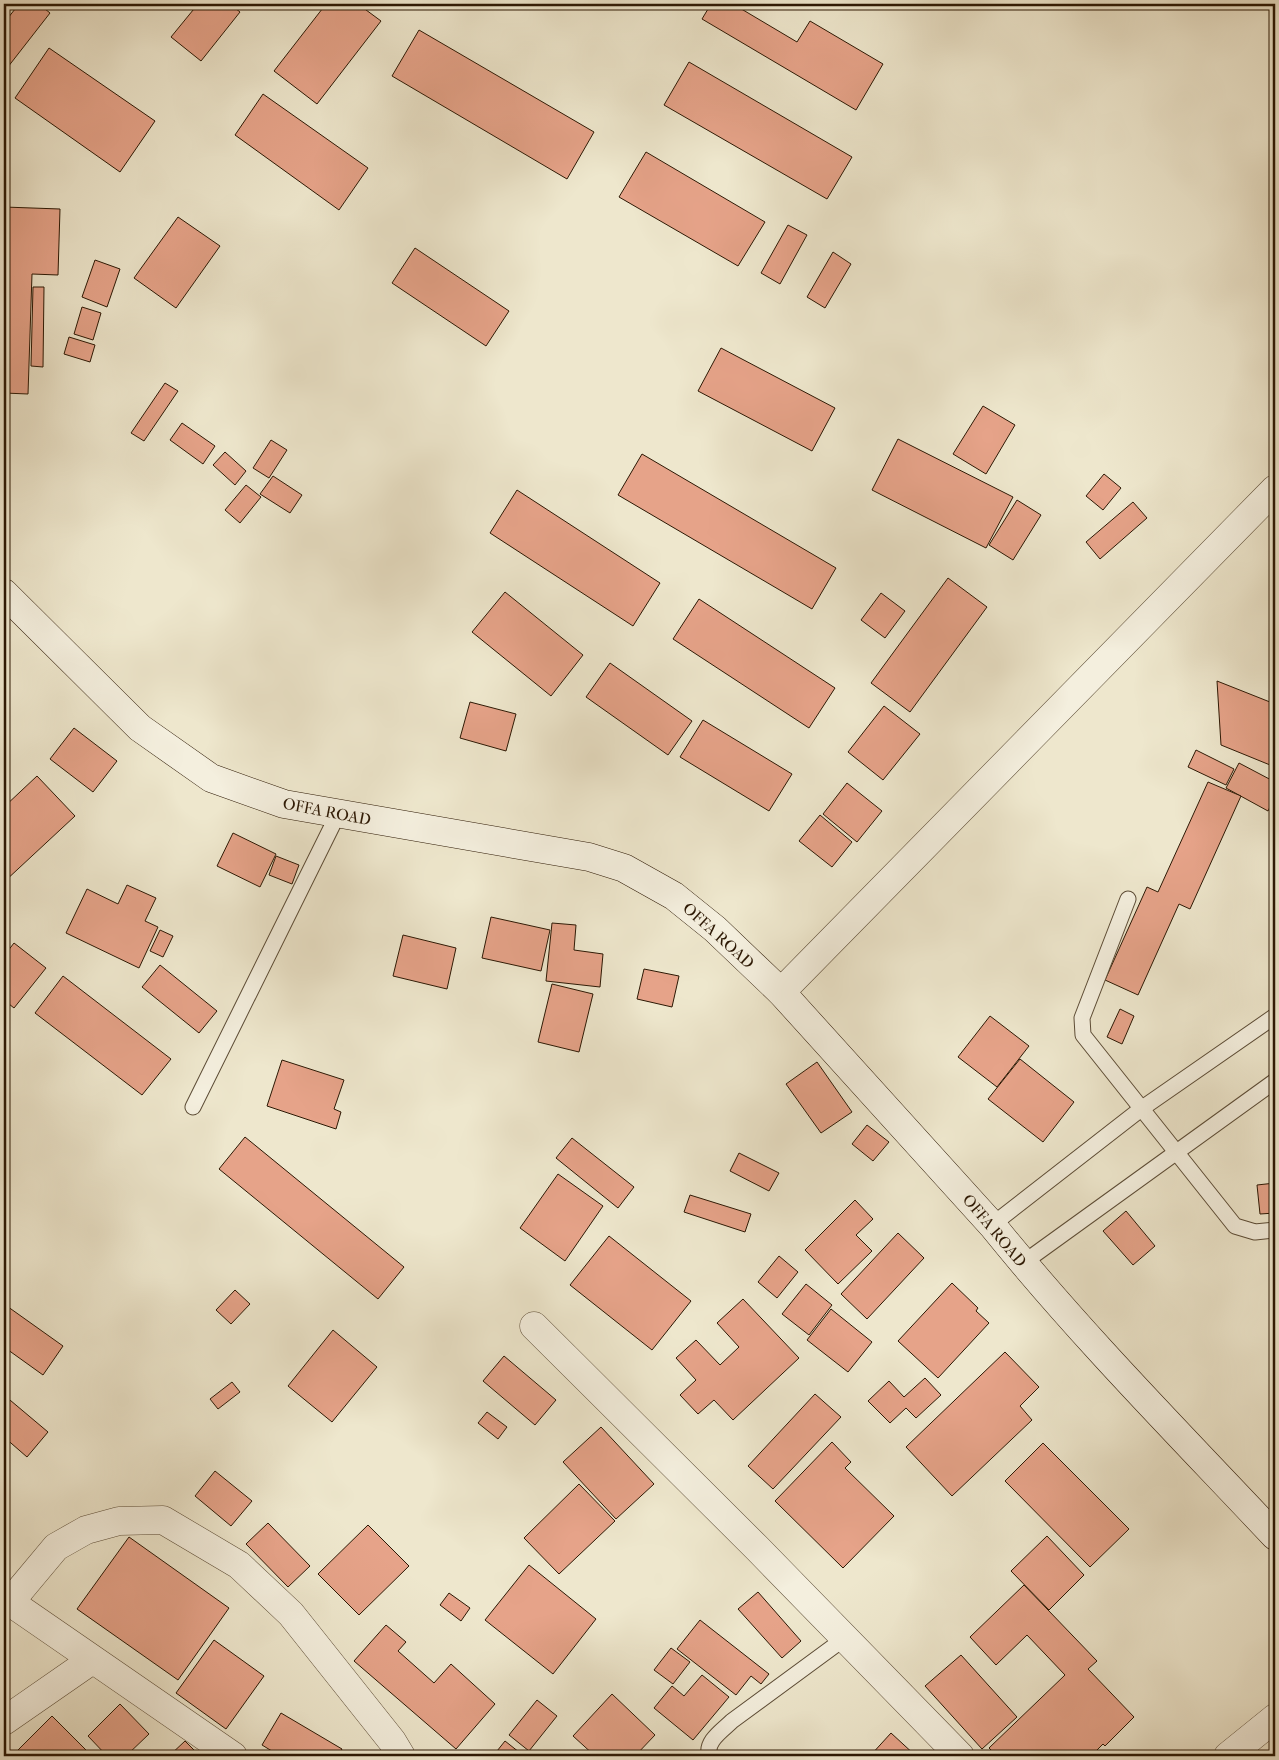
<svg xmlns="http://www.w3.org/2000/svg" width="1279" height="1760" font-family="'IM FELL French Canon',serif">
	<style>
		.building { fill: #e6a389; stroke: #2c1804 }
		.lines { fill: none; stroke-linecap: round; stroke-linejoin: round }
		.lane-casing { stroke: #5c4c36; stroke-width: 17 }
		.street-casing { stroke: #5c4c36; stroke-width: 29 }
		.secondary-casing { stroke: #2c1804; stroke-width: 29 }
		.lane { stroke: #f4efde; stroke-width: 15 }
		.street { stroke: #f4efde; stroke-width: 28 }
		.secondary { stroke: #f4efde; stroke-width: 28 }
		.labels { text-anchor: middle; stroke-width: 4.5; stroke-linejoin: round; paint-order: stroke }
		.street-label { font-size: 16px; fill: #2c1804; stroke: #f4efde }
	</style>
	<rect width="100%" height="100%" fill="#eee7cd"/>
	<filter id="stains"><feTurbulence type="fractalNoise" baseFrequency=".004" numOctaves="4"/><feColorMatrix values="0 0 0 0 .2 0 0 0 0 .09 0 0 0 0 .02 0 0 0 .5 -.17"/></filter>
	<radialGradient id="worn" r=".72"><stop offset=".6" stop-color="#630" stop-opacity="0"/><stop offset="1" stop-color="#630" stop-opacity=".3"/></radialGradient>
	<!-- building -->
	<g class="building">
		<path d="M 19,4 L 39,4 L 50,13 L 4,72 L 4,23 Z"/>
		<path d="M 198,4 L 230,4 L 240,12 L 201,61 L 171,37 Z"/>
		<path d="M 326,4 L 358,4 L 381,21 L 317,104 L 274,71 Z"/>
		<path d="M 711,4 L 733,4 L 797,42 L 810,21 L 883,64 L 856,110 L 702,19 Z"/>
		<path d="M 419,30 L 594,132 L 567,179 L 392,76 Z"/>
		<path d="M 49,48 L 155,121 L 120,172 L 15,98 Z"/>
		<path d="M 689,62 L 852,157 L 827,199 L 664,105 Z"/>
		<path d="M 263,94 L 368,168 L 339,210 L 235,135 Z"/>
		<path d="M 646,152 L 765,222 L 738,266 L 619,197 Z"/>
		<path d="M 4,207 L 60,209 L 58,275 L 32,274 L 28,394 L 4,393 Z"/>
		<path d="M 178,217 L 220,246 L 176,308 L 134,278 Z"/>
		<path d="M 788,225 L 807,235 L 780,284 L 761,273 Z"/>
		<path d="M 415,248 L 509,311 L 486,346 L 392,283 Z"/>
		<path d="M 833,252 L 851,264 L 825,308 L 807,297 Z"/>
		<path d="M 95,260 L 120,269 L 107,307 L 82,297 Z"/>
		<path d="M 33,287 L 44,287 L 43,367 L 31,366 Z"/>
		<path d="M 82,307 L 101,313 L 93,340 L 74,334 Z"/>
		<path d="M 69,337 L 95,345 L 90,362 L 64,354 Z"/>
		<path d="M 721,348 L 835,408 L 812,451 L 698,391 Z"/>
		<path d="M 165,383 L 178,391 L 144,441 L 131,433 Z"/>
		<path d="M 983,406 L 1015,425 L 986,474 L 953,454 Z"/>
		<path d="M 182,423 L 215,446 L 203,464 L 170,440 Z"/>
		<path d="M 898,439 L 1013,497 L 986,548 L 872,490 Z"/>
		<path d="M 271,440 L 287,450 L 269,478 L 253,468 Z"/>
		<path d="M 225,452 L 246,471 L 235,485 L 213,465 Z"/>
		<path d="M 642,454 L 836,568 L 812,609 L 618,495 Z"/>
		<path d="M 1104,474 L 1121,488 L 1103,510 L 1086,496 Z"/>
		<path d="M 273,476 L 302,495 L 290,513 L 260,494 Z"/>
		<path d="M 246,485 L 261,497 L 240,523 L 225,510 Z"/>
		<path d="M 517,490 L 660,583 L 633,626 L 490,533 Z"/>
		<path d="M 1017,500 L 1041,515 L 1013,560 L 989,545 Z"/>
		<path d="M 1133,502 L 1147,518 L 1100,559 L 1086,542 Z"/>
		<path d="M 948,578 L 987,607 L 910,712 L 871,683 Z"/>
		<path d="M 505,592 L 583,655 L 551,696 L 472,632 Z"/>
		<path d="M 881,593 L 905,611 L 885,638 L 861,620 Z"/>
		<path d="M 699,599 L 835,688 L 809,728 L 673,639 Z"/>
		<path d="M 610,663 L 692,721 L 668,755 L 586,697 Z"/>
		<path d="M 1217,681 L 1275,704 L 1275,767 L 1221,745 Z"/>
		<path d="M 470,702 L 516,714 L 506,751 L 460,738 Z"/>
		<path d="M 884,706 L 920,734 L 883,780 L 848,752 Z"/>
		<path d="M 703,720 L 792,774 L 769,811 L 680,757 Z"/>
		<path d="M 74,728 L 117,761 L 93,792 L 50,759 Z"/>
		<path d="M 1196,750 L 1234,769 L 1226,785 L 1188,767 Z"/>
		<path d="M 1239,763 L 1275,782 L 1275,797 L 1268,811 L 1226,788 Z"/>
		<path d="M 37,776 L 75,816 L 4,882 L 4,807 Z"/>
		<path d="M 1208,782 L 1241,796 L 1190,909 L 1179,904 L 1138,995 L 1105,980 L 1147,887 L 1158,892 Z"/>
		<path d="M 847,783 L 882,811 L 857,842 L 823,814 Z"/>
		<path d="M 820,815 L 852,842 L 832,867 L 799,841 Z"/>
		<path d="M 233,833 L 276,854 L 260,887 L 217,866 Z"/>
		<path d="M 276,856 L 299,865 L 292,884 L 269,875 Z"/>
		<path d="M 127,885 L 156,898 L 145,921 L 158,927 L 139,968 L 66,933 L 87,889 L 118,904 Z"/>
		<path d="M 491,917 L 550,930 L 541,971 L 482,958 Z"/>
		<path d="M 552,923 L 576,925 L 574,950 L 603,954 L 600,987 L 546,981 Z"/>
		<path d="M 160,930 L 173,936 L 163,957 L 150,951 Z"/>
		<path d="M 403,935 L 456,948 L 447,989 L 393,976 Z"/>
		<path d="M 14,943 L 46,968 L 14,1008 L 4,1000 L 4,956 Z"/>
		<path d="M 160,965 L 217,1011 L 199,1033 L 142,987 Z"/>
		<path d="M 644,969 L 679,976 L 672,1007 L 637,999 Z"/>
		<path d="M 63,976 L 171,1059 L 142,1095 L 35,1013 Z"/>
		<path d="M 552,984 L 593,994 L 579,1052 L 538,1042 Z"/>
		<path d="M 1120,1009 L 1134,1016 L 1122,1044 L 1107,1037 Z"/>
		<path d="M 990,1016 L 1029,1046 L 997,1087 L 958,1057 Z"/>
		<path d="M 1020,1059 L 1074,1102 L 1043,1142 L 988,1099 Z"/>
		<path d="M 282,1060 L 344,1080 L 334,1109 L 341,1112 L 336,1129 L 267,1106 Z"/>
		<path d="M 817,1062 L 852,1112 L 821,1133 L 786,1084 Z"/>
		<path d="M 867,1125 L 889,1142 L 873,1161 L 852,1144 Z"/>
		<path d="M 245,1137 L 404,1267 L 378,1299 L 219,1169 Z"/>
		<path d="M 572,1138 L 634,1187 L 618,1208 L 556,1158 Z"/>
		<path d="M 739,1153 L 779,1173 L 769,1191 L 730,1171 Z"/>
		<path d="M 558,1174 L 603,1206 L 565,1261 L 520,1228 Z"/>
		<path d="M 1275,1183 L 1275,1213 L 1260,1214 L 1257,1185 Z"/>
		<path d="M 690,1195 L 751,1214 L 745,1232 L 684,1212 Z"/>
		<path d="M 855,1200 L 873,1219 L 856,1235 L 872,1251 L 838,1284 L 805,1250 Z"/>
		<path d="M 1126,1211 L 1155,1246 L 1133,1265 L 1103,1231 Z"/>
		<path d="M 898,1233 L 924,1258 L 867,1319 L 841,1294 Z"/>
		<path d="M 609,1236 L 691,1301 L 652,1350 L 570,1285 Z"/>
		<path d="M 779,1256 L 798,1272 L 777,1298 L 758,1282 Z"/>
		<path d="M 952,1283 L 978,1308 L 976,1311 L 989,1323 L 938,1378 L 898,1341 Z"/>
		<path d="M 806,1284 L 832,1305 L 809,1335 L 782,1314 Z"/>
		<path d="M 235,1290 L 250,1304 L 231,1324 L 216,1310 Z"/>
		<path d="M 743,1299 L 799,1358 L 733,1420 L 714,1400 L 698,1414 L 680,1395 L 696,1380 L 676,1358 L 696,1340 L 720,1365 L 739,1347 L 717,1323 Z"/>
		<path d="M 4,1304 L 63,1346 L 43,1375 L 4,1347 Z"/>
		<path d="M 831,1309 L 872,1342 L 848,1372 L 807,1340 Z"/>
		<path d="M 333,1330 L 377,1367 L 332,1422 L 288,1386 Z"/>
		<path d="M 1005,1352 L 1039,1387 L 1020,1406 L 1032,1420 L 952,1496 L 906,1447 Z"/>
		<path d="M 504,1356 L 556,1400 L 535,1425 L 483,1381 Z"/>
		<path d="M 925,1378 L 941,1395 L 916,1418 L 906,1408 L 890,1423 L 868,1401 L 889,1381 L 904,1397 Z"/>
		<path d="M 232,1382 L 240,1392 L 218,1409 L 210,1399 Z"/>
		<path d="M 815,1394 L 841,1417 L 773,1489 L 748,1466 Z"/>
		<path d="M 4,1395 L 48,1432 L 27,1457 L 4,1437 Z"/>
		<path d="M 487,1412 L 507,1427 L 498,1439 L 478,1423 Z"/>
		<path d="M 601,1427 L 654,1484 L 616,1519 L 563,1462 Z"/>
		<path d="M 832,1442 L 851,1462 L 845,1468 L 894,1516 L 843,1568 L 775,1501 Z"/>
		<path d="M 1043,1443 L 1129,1529 L 1090,1567 L 1005,1481 Z"/>
		<path d="M 215,1471 L 252,1501 L 231,1526 L 195,1496 Z"/>
		<path d="M 579,1484 L 615,1521 L 559,1574 L 524,1538 Z"/>
		<path d="M 268,1523 L 310,1566 L 288,1587 L 246,1544 Z"/>
		<path d="M 368,1525 L 409,1566 L 359,1615 L 318,1574 Z"/>
		<path d="M 1047,1536 L 1084,1575 L 1049,1610 L 1011,1571 Z"/>
		<path d="M 129,1537 L 229,1608 L 178,1680 L 77,1609 Z"/>
		<path d="M 529,1565 L 596,1619 L 553,1674 L 485,1620 Z"/>
		<path d="M 1024,1585 L 1097,1661 L 1088,1669 L 1134,1717 L 1105,1746 L 1103,1744 L 1091,1756 L 997,1756 L 989,1748 L 1065,1675 L 1027,1635 L 996,1665 L 970,1637 Z"/>
		<path d="M 758,1592 L 801,1641 L 782,1658 L 738,1609 Z"/>
		<path d="M 449,1593 L 470,1608 L 461,1621 L 440,1605 Z"/>
		<path d="M 700,1620 L 769,1674 L 761,1684 L 751,1676 L 736,1695 L 677,1649 Z"/>
		<path d="M 386,1625 L 406,1642 L 398,1651 L 434,1683 L 451,1664 L 495,1704 L 456,1749 L 354,1661 Z"/>
		<path d="M 214,1640 L 264,1676 L 226,1729 L 176,1693 Z"/>
		<path d="M 671,1648 L 690,1662 L 673,1684 L 654,1670 Z"/>
		<path d="M 961,1655 L 1017,1717 L 982,1749 L 925,1686 Z"/>
		<path d="M 702,1675 L 729,1697 L 693,1740 L 654,1708 L 672,1686 L 684,1696 Z"/>
		<path d="M 612,1694 L 655,1735 L 635,1756 L 595,1756 L 573,1736 Z"/>
		<path d="M 537,1700 L 557,1716 L 529,1751 L 509,1735 Z"/>
		<path d="M 120,1704 L 149,1734 L 126,1756 L 107,1756 L 88,1736 Z"/>
		<path d="M 281,1713 L 342,1749 L 338,1756 L 280,1756 L 262,1745 Z"/>
		<path d="M 52,1716 L 89,1753 L 85,1756 L 12,1756 Z"/>
		<path d="M 891,1733 L 916,1756 L 870,1756 Z"/>
		<path d="M 185,1741 L 200,1756 L 169,1756 Z"/>
		<path d="M 505,1741 L 524,1756 L 493,1756 Z"/>
	</g>
	<g class="lines">
		<defs>
			<g id="lane">
				<path d="M 1128,899 L 1082,1018 L 1083,1035 L 1235,1226 L 1255,1232 L 1275,1230"/>
				<path d="M 193,1107 L 338,814"/>
				<path d="M 992,1225 L 1141,1109 L 1275,1016"/>
				<path d="M 1023,1263 L 1275,1081"/>
				<path d="M 710,1756 C 704,1742 723,1730 732,1721 L 845,1638"/>
			</g>
			<g id="street">
				<path d="M 781,992 L 1275,489"/>
				<path d="M 534,1326 L 757,1548 L 960,1756"/>
				<path d="M 4,1598 L 233,1756"/>
				<path d="M 10,1602 L 56,1547 L 86,1530 L 119,1521 L 163,1520 L 239,1565 L 291,1614 L 392,1741 L 401,1756"/>
				<path d="M 4,1721 L 92,1660"/>
				<path d="M 1228,1756 L 1275,1718"/>
			</g>
			<path id="secondary" d="M 4,593 L 140,728 L 211,778 L 284,804 L 589,857 L 624,868 L 674,896 L 715,929 L 781,992 L 992,1225 C 1080,1334 1179,1434 1275,1536"/>
		</defs>
		<!-- lane casing -->
		<use href="#lane" class="lane-casing"/>
		<!-- street casing -->
		<use href="#street" class="street-casing"/>
		<!-- secondary casing -->
		<use href="#secondary" class="secondary-casing"/>
		<!-- lane -->
		<use href="#lane" class="lane"/>
		<!-- street -->
		<use href="#street" class="street"/>
		<!-- secondary -->
		<use href="#secondary" class="secondary"/>
	</g>
	<g class="labels">
		<!-- street labels -->
		<g class="street-label">
			<text transform="translate(327 811) rotate(11)" y="6">OFFA ROAD</text>
			<text transform="translate(719 935) rotate(42)" y="6">OFFA ROAD</text>
			<text transform="translate(995 1230) rotate(50)" y="6">OFFA ROAD</text>
		</g>
	</g>
	<!-- margin -->
	<rect width="1279" height="1760" fill="none" stroke="#eee7cd" stroke-width="20"/>
	<rect x="5" y="5" width="1269" height="1750" fill="none" stroke="#2c1804" stroke-width="2.5"/>
	<rect x="10" y="10" width="1259" height="1740" fill="none" stroke="#2c1804"/>
	<rect width="100%" height="100%" filter="url(#stains)"/>
	<rect width="100%" height="100%" fill="url(#worn)"/>
</svg>
